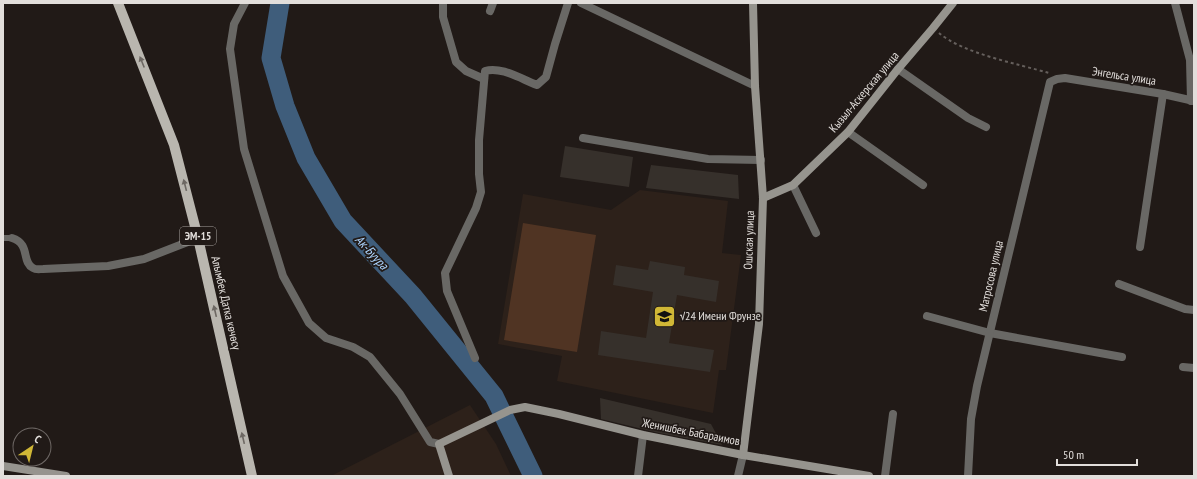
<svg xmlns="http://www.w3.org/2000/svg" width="1197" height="479" font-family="'PT Sans Narrow',sans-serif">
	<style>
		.built { fill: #2d211a }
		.green { fill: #503423 }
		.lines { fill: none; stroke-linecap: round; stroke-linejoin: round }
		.river { stroke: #3f5d7b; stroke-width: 19 }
		.building { fill: #36302b }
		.path { stroke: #655f5c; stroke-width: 2; stroke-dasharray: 3 3; stroke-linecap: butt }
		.lane { stroke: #696865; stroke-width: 6 }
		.street { stroke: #696865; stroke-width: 8 }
		.secondary { stroke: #96948e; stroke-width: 8 }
		.primary { stroke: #b9b6af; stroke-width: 10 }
		.oneway { fill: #6d6863 }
		.labels { text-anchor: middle; stroke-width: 3.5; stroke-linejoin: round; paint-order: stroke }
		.shield { fill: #211a17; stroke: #a8a3a0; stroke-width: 1 }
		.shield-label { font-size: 11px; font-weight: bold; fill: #e2dedb }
		.street-label { font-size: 12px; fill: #e2dedb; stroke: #211a17 }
		.poi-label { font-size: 12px; fill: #e2dedb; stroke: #211a17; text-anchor: start }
		.water-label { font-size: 13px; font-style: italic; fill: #add5ff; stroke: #211a17 }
	</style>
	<rect width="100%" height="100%" fill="#211a17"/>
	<!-- built -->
	<g class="built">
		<path d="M 640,190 L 728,201 L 722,253 L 741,255 L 726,370 L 719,370 L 713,413 L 557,381 L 562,356 L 498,344 L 523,194 L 611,210 Z"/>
		<path d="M 470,405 L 496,444 L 511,476 L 331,476 Z"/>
	</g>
	<!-- green -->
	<path class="green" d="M 523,223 L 596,235 L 577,352 L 504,340 Z"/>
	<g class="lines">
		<!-- river -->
		<path class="river" d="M 280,3 L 271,58 L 285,106 L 306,158 L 343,221 L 413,296 L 494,396 L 533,476"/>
	</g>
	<!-- building -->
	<g class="building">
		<path d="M 565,146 L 633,157 L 629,187 L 560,177 Z"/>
		<path d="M 651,165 L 738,175 L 739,199 L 646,188 Z"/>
		<path d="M 650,261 L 685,267 L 684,275 L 719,281 L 716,302 L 677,295 L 669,343 L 714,350 L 710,372 L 598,355 L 601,331 L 646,338 L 653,292 L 613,285 L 616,265 L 648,270 Z"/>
		<path d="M 600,398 L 711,424 L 722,445 L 659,433 L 601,419 Z"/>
	</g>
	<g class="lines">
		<!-- path -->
		<path class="path" d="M 939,33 C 962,53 1018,64 1049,73"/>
		<!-- lane -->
		<path class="lane" d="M 3,238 L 12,238"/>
		<!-- street -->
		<g class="street">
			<path d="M 245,3 L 234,24 L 230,49 L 244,149 L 283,276 L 309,323 L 326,338 L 353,347 L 370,357 L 400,394 L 430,442 L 439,444"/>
			<path d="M 443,3 L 443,17 L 456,62 L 466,71 L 484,79"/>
			<path d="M 581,3 L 755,86"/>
			<path d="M 1175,3 L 1190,60 L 1191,101"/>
			<path d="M 490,11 L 493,3"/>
			<path d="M 898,69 L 968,118 L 986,127"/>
			<path d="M 848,132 L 923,185"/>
			<path d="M 583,138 L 708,159 L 761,160"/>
			<path d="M 793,185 L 816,233"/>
			<path d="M 12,238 C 31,244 21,262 33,268 C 36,270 40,269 43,269 L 108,266 L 144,259 L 198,238"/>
			<path d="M 1140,247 L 1163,94"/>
			<path d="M 1119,284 L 1185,309 L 1194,310"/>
			<path d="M 927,316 L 990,333 L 1122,357"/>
			<path d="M 475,358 L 447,291 L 445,273 L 476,208 L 481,192 L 479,174 L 479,140 L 485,71 C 501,66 521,79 537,85 L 546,77 L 555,44 L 568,3"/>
			<path d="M 1183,367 L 1194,368"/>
			<path d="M 638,476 L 643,435"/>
			<path d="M 738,476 L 743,455"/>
			<path d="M 885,476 L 893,414"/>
			<path d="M 968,476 L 971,419 L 977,386 L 1050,82 L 1057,79 L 1065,78 L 1163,94 L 1194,101"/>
		</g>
		<!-- secondary -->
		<g class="secondary">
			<path d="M 763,198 L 793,185 L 848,132 L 898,69 L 933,28 L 953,3"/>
			<path d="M 743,455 L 759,324 L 763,198 L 755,86 L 753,3"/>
			<path d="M 3,466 L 66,476"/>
			<path d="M 449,476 L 439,444 L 510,410 L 525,407 L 559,414 L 643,435 L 743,455 L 869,476"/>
		</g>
		<!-- primary -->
		<path class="primary" d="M 118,3 L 174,145 L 198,238 L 252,476"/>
	</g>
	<!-- one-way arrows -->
	<defs><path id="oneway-solid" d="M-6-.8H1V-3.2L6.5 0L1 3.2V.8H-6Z"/></defs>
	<g class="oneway">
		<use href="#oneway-solid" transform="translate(142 62) rotate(-112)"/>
		<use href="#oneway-solid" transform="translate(185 185) rotate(-104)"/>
		<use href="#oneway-solid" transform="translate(215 311) rotate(-103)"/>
		<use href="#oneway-solid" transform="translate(243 438) rotate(-103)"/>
	</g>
	<!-- icons -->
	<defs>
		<symbol id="school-square" viewBox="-11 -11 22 22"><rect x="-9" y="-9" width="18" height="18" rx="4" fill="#d0b736" stroke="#211a17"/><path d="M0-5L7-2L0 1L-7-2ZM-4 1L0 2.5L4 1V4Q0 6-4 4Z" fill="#111"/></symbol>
	</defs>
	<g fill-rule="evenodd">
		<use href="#school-square" x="652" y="304" width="25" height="25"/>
	</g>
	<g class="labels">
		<!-- shield labels -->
		<rect class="shield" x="180" y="227" width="36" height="18" rx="3"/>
		<g class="shield-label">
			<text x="198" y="240">ЭМ-15</text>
		</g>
		<!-- street labels -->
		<g class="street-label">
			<text transform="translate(1124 76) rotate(9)" y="4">Энгельса улица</text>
			<text transform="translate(864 92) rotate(-50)" y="4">Кызыл-Аскерская улица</text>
			<text transform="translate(749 240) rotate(-88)" y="4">Ошская улица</text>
			<text transform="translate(991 276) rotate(-77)" y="4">Матросова улица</text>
			<text transform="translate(226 303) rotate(77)" y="4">Алымбек Датка көчөсү</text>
			<text transform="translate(691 432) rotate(11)" y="4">Женишбек Бабараимов</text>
		</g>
		<!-- poi labels -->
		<g class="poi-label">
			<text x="680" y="320">√24 Имени Фрунзе</text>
		</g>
		<!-- water labels -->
		<g class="water-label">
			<text transform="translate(372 252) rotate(47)" y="5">Ак-Буура</text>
		</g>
	</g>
	<!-- border -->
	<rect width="1197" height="479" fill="none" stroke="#e2dedb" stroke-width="8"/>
	<!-- north arrow -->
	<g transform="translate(32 447) rotate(35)"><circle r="19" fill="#211a17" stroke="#6e6865"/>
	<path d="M0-3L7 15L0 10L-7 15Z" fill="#d0b736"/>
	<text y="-6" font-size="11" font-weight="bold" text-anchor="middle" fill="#e2dedb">С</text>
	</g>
	<!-- scale -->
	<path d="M1057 459v6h80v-6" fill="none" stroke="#e2dedb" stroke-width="2"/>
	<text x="1063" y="459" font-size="12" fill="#e2dedb" stroke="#211a17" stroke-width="3" paint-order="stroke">50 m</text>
</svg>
